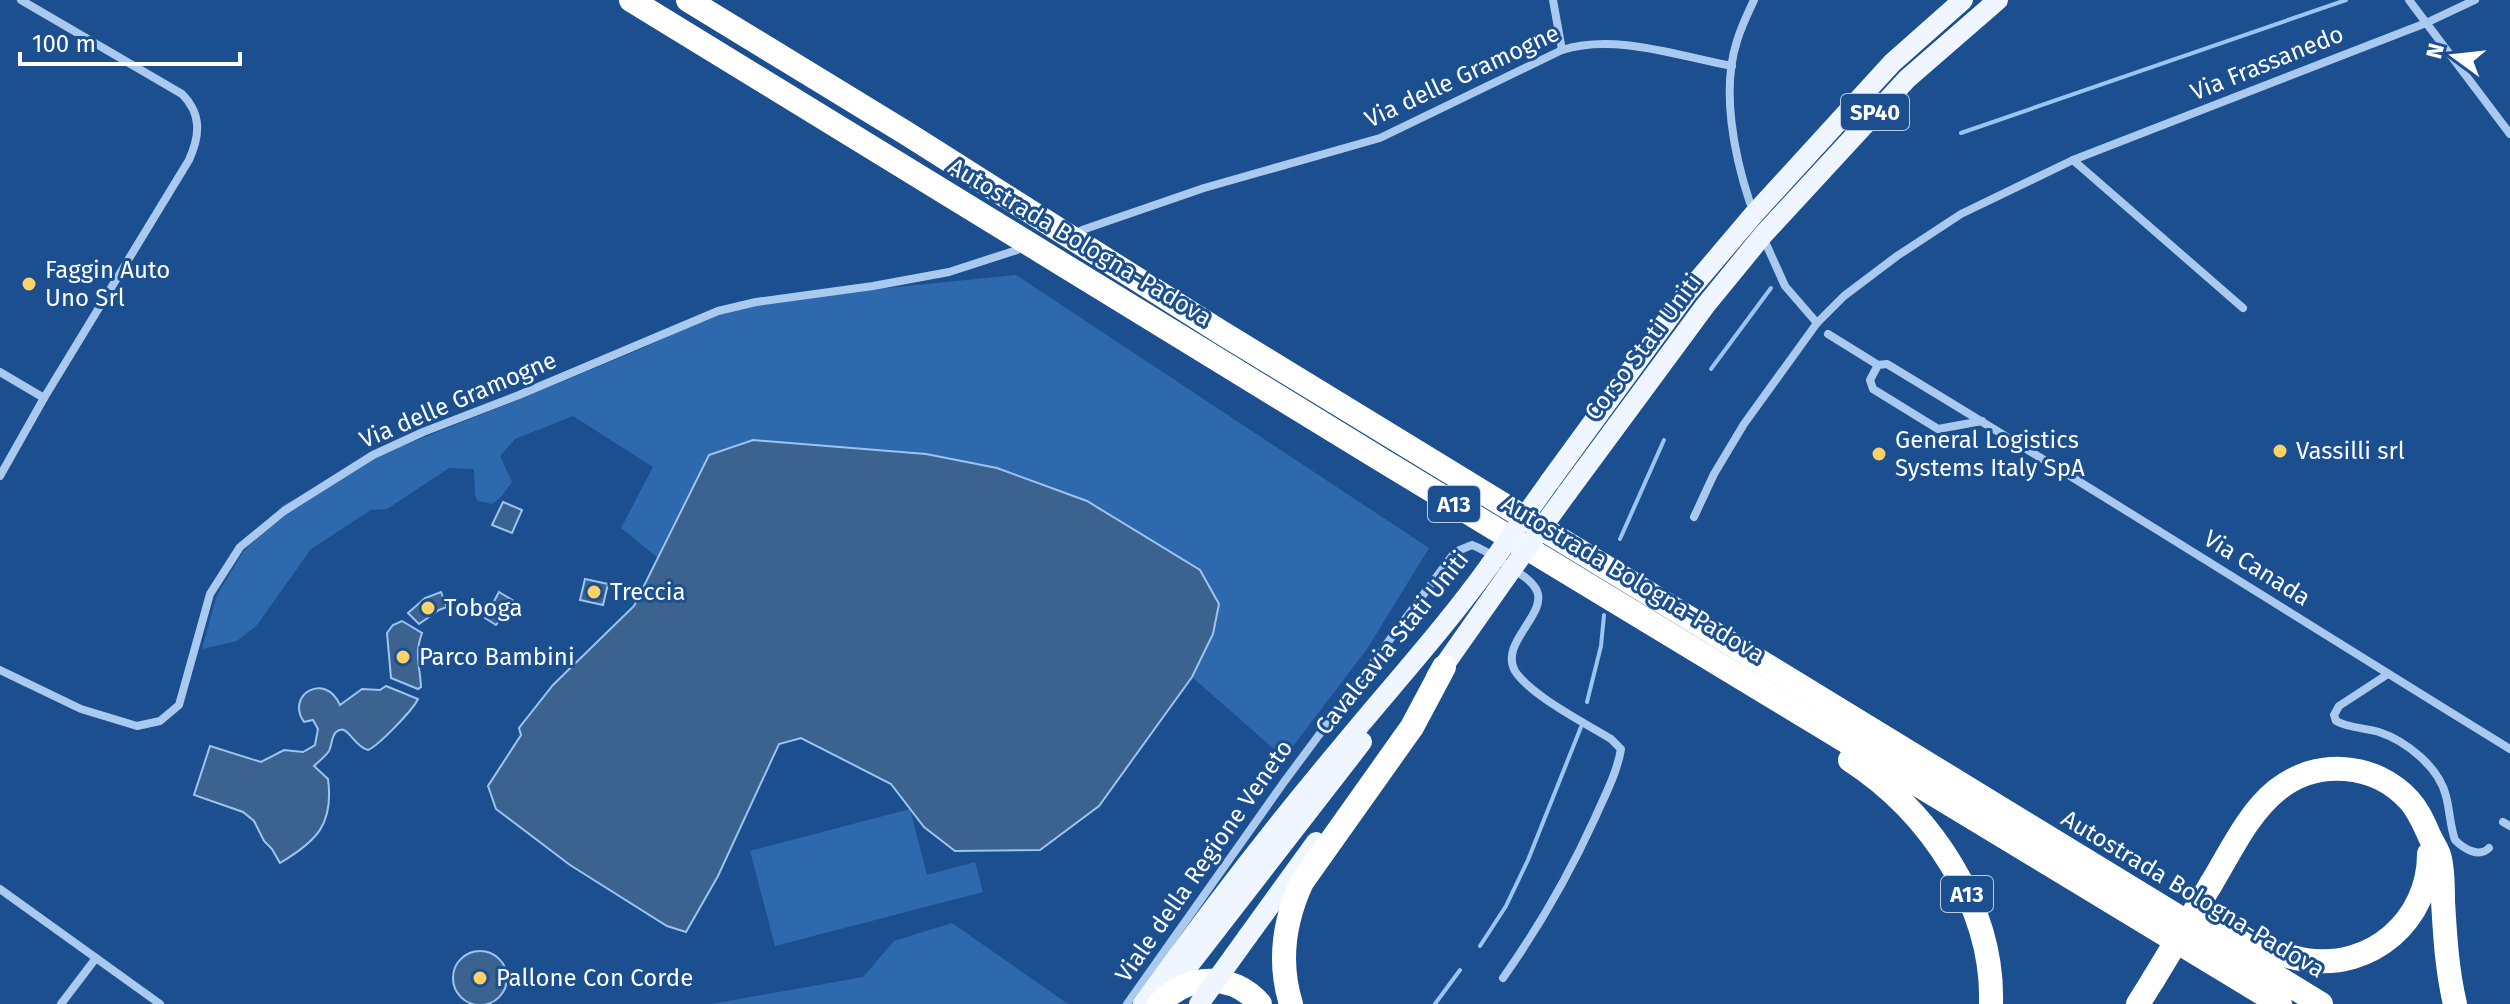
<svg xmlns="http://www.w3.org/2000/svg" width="2510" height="1004" font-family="'Fira Sans',sans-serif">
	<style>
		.green { fill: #2e69ad }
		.water { fill: #3c6290; stroke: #9cc4f0; stroke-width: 2 }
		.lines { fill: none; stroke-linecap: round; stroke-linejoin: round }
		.stream { stroke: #9cc4f0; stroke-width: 4 }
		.minor { stroke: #a9c9ee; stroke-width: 8 }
		.primary { stroke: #f0f6ff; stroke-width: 20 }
		.motorway { stroke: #fff; stroke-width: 24 }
		.primary-bridge { stroke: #f0f6ff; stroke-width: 20 }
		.motorway-bridge { stroke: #fff; stroke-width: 24 }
		.poi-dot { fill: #ffd166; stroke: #1b4f8f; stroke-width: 3 }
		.labels { text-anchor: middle; stroke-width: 6; stroke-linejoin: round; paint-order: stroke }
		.shield { fill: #1b4f8f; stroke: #bbcadd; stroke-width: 2 }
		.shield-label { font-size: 22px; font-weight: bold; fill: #fff }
		.street-label { font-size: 24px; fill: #fff; stroke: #1b4f8f }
		.poi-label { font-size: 24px; fill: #fff; stroke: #1b4f8f; text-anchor: start }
	</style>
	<rect width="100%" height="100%" fill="#1b4f8f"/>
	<!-- green -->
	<g class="green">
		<path d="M 1016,275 L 1429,548 L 1367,649 L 1284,758 L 1192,677 L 1213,634 L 997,468 L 926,454 L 753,440 L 709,455 L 658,558 L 621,528 L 653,467 L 573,416 L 515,439 L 500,456 L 512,482 L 502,496 L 492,504 L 478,501 L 475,495 L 474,469 L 449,468 L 387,509 L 371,510 L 311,549 L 257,625 L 237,641 L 202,649 L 217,595 L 243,552 L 282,506 L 374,457 L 518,400 L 641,349 L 720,313 L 798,297 Z"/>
		<path d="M 910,809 L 927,875 L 975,862 L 983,892 L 775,946 L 750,851 Z"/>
		<path d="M 952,923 L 1068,1004 L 711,1004 L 863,977 L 894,941 Z"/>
	</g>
	<!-- water -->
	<g class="water">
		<path d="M 753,440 L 926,454 L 997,468 L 1087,501 L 1200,570 L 1219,604 L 1213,634 L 1192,677 L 1099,806 L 1040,850 L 955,851 L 924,827 L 891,784 L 801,738 L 779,744 L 718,876 L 686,932 L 667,926 L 570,865 L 496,809 L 488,786 L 521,735 L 519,728 L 553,685 L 634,606 L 709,455 Z"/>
		<path d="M 503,502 L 522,510 L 512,533 L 492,525 Z"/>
		<path d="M 585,579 L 608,584 L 603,605 L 580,600 Z"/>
		<path d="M 441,592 L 447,607 L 439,610 L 419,624 L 408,613 L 425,598 Z"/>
		<path d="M 499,592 L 514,601 L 496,625 L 485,618 Z"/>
		<path d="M 402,621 L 422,633 C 414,655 420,665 421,687 L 418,689 L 391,678 L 387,633 L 393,625 Z"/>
		<path d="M 386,686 L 418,699 C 413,710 378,746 368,750 C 352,746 348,722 336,732 C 331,737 332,746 329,751 C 325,757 318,762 314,766 L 328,779 C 334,824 317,841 280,863 L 272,849 L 264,841 L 254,821 L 243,812 L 194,795 L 210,746 L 261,762 L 284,750 L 303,752 L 315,745 L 318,729 L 313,720 L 304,722 C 285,695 325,671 340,705 L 362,689 L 380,690 Z"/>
		<circle cx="480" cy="978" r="27"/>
	</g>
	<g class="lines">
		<!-- stream -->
		<g class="stream">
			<path d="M 1961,133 L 2346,0"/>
			<path d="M 1711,369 L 1771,288"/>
			<path d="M 1620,539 L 1664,440"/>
			<path d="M 1587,702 L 1601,646 L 1604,615"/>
			<path d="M 1480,946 L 1506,906 L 1528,860 L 1581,727"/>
			<path d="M 1435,1004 L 1460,970"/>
		</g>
		<!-- minor -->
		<g class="minor">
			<path d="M 1553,0 L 1562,50"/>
			<path d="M 2409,0 L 2510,134"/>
			<path d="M 2073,160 L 2243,308"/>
			<path d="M 1750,203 C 1734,155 1721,90 1737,41 C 1741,27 1748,13 1754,0"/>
			<path d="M 1082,230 L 1204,188 L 1380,138 L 1562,50 C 1615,33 1678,56 1732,66"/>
			<path d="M 1767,246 L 1785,286 L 1817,323"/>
			<path d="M 1828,334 L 1878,365"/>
			<path d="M 0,372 L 44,398"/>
			<path d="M 1982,421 L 1938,429 L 1873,389 L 1870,380 L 1878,365 L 1887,364 C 2096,490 2302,621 2510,749"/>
			<path d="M 0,476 L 44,398 L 189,160 C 200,136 202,114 182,94 L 21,0"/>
			<path d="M 1694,517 L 1714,474 L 1744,424 L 1817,323 L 1844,296 L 1897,256 L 1961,214 L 2073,160 L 2426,23 L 2475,0"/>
			<path d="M 0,670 L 81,709 L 137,726 L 160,721 L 179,705 L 210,594 L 240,547 L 284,511 L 373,455 L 423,432 L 519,395 L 718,311 L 756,302 L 873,286 L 949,272 L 1017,250"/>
			<path d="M 2388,674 L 2339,706 L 2334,715 L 2336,721 C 2349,728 2365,728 2379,732 C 2406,741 2439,767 2446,796 C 2450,811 2450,826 2455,840 C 2464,849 2479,858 2489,848"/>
			<path d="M 2503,822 L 2510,826"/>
			<path d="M 0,889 L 160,1004"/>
			<path d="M 61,1004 L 96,958"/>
			<path d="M 1127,1004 L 1284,782 L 1455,552 L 1472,545 C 1486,550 1497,559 1509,567 C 1519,573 1532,580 1537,591 C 1547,615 1499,643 1515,671 C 1530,695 1585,723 1611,739 L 1621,749 C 1617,773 1605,795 1595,818 C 1569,875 1539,927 1503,978"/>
		</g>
		<!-- primary -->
		<g class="primary">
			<path d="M 1550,481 L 1687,293 L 1754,214 L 1892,63 L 1963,0"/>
			<path d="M 1567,493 L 1705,306 L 1763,235 L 1907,79 L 1998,0"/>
			<path d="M 1436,677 L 1507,576"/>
			<path d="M 1248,936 L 1316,842"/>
			<path d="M 1166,995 L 1362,742"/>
			<path d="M 1143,1004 C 1205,917 1271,831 1340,749 C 1390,688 1444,629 1490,565"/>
		</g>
		<!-- motorway -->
		<g class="motorway">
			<path d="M 631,0 L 1380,459 L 2280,1004"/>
			<path d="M 688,0 L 906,133 L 1219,331 L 2321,1004"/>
			<path d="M 1850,760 C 1930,812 1994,907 1991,1004"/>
			<path d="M 2211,884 C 2230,853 2248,813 2277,790 C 2317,758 2375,763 2409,800 C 2419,811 2424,824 2430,837 C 2433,844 2439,851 2440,859 C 2443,872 2443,888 2443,901 C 2445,936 2447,970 2455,1004"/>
			<path d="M 2213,923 C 2243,937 2273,955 2306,960 C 2372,970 2429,920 2429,854"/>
			<path d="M 1159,1004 C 1188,974 1232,972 1260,1004"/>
			<path d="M 1291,1004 C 1278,962 1284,921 1302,882 L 1412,727 L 1444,667"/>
			<path d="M 2138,1004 L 2153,980"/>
		</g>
		<!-- primary-bridge -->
		<g class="primary-bridge">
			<path d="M 1490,565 L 1550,481"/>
			<path d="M 1507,576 L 1567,493"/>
			<path d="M 1199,1004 L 1248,936"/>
		</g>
		<!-- motorway-bridge -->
		<path class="motorway-bridge" d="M 2153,980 L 2211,884"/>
	</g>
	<!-- markers -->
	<g class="poi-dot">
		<circle cx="29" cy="284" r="8"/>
		<circle cx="2280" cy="451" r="8"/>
		<circle cx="1879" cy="454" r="8"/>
		<circle cx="594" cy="592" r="8"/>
		<circle cx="428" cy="608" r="8"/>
		<circle cx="403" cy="657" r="8"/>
		<circle cx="480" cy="978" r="8"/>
	</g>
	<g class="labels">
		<!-- shield labels -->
		<g class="shield">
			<rect x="1841" y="94" width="68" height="36" rx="6"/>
			<rect x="1428" y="486" width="52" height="36" rx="6"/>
			<rect x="1941" y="876" width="52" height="36" rx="6"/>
		</g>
		<g class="shield-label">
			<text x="1875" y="120">SP40</text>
			<text x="1454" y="512">A13</text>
			<text x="1967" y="902">A13</text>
		</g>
		<!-- street labels -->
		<g class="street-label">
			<text transform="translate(2267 63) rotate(-22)" y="8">Via Frassanedo</text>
			<text transform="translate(1462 76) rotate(-25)" y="8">Via delle Gramogne</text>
			<text transform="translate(1080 242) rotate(31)" y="8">Autostrada Bologna-Padova</text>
			<text transform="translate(1643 347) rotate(-53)" y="8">Corso Stati Uniti</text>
			<text transform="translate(458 400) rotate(-23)" y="8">Via delle Gramogne</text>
			<text transform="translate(2257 568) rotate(32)" y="8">Via Canada</text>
			<text transform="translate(1633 579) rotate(31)" y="8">Autostrada Bologna-Padova</text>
			<text transform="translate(1392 643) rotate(-51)" y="8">Cavalcavia Stati Uniti</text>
			<text transform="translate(1204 861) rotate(-55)" y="8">Viale della Regione Veneto</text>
			<text transform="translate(2193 894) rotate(31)" y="8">Autostrada Bologna-Padova</text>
		</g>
		<!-- poi labels -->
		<g class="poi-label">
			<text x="45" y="278">Faggin Auto<tspan x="45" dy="28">Uno Srl</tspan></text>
			<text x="1895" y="448">General Logistics<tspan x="1895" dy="28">Systems Italy SpA</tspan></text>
			<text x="2296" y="459">Vassilli srl</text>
			<text x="610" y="600">Treccia</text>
			<text x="444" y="616">Toboga</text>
			<text x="419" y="665">Parco Bambini</text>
			<text x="496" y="986">Pallone Con Corde</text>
		</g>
	</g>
	<!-- north arrow -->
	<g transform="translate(2454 56) rotate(285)" stroke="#1b4f8f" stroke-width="6" paint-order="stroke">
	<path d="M0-6L14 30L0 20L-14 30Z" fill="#ffffff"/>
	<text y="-12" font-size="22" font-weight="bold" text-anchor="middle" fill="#ffffff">N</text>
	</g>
	<!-- scale -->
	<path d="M20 52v12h220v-12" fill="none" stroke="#ffffff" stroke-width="4"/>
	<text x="32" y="52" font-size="24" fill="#ffffff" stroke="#1b4f8f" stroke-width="6" paint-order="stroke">100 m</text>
</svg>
